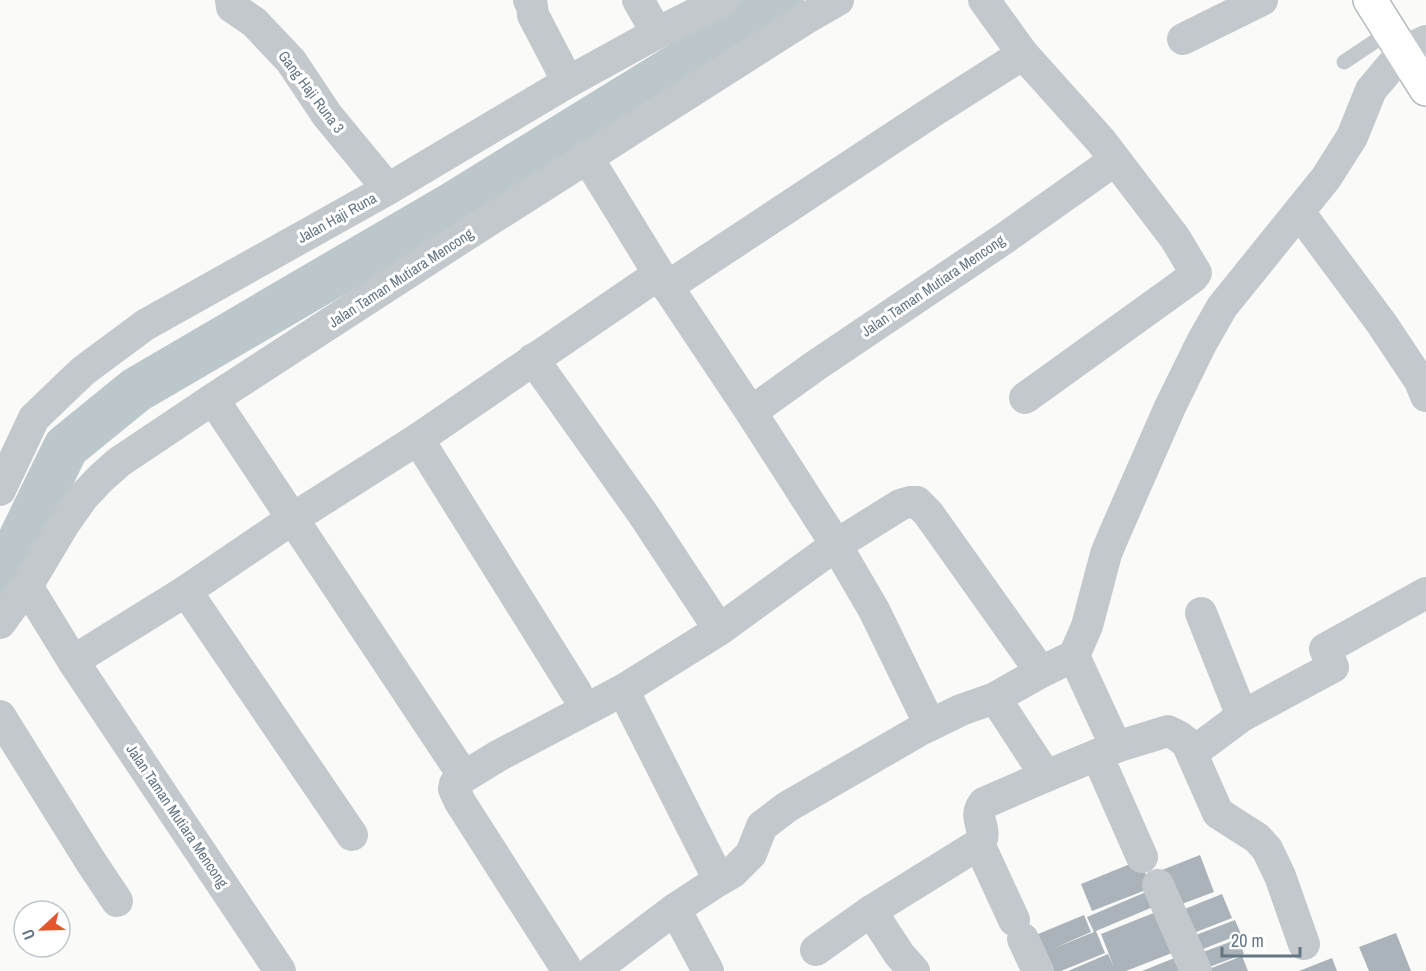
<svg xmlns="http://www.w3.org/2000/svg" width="1426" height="971" font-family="'Archivo Narrow',sans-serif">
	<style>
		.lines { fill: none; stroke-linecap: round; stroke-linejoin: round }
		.river { stroke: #bbc7cb; stroke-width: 46 }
		.building { fill: #aab3b9 }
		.secondary-casing { stroke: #b3babf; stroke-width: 36 }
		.lane { stroke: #c3c8cc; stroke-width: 15 }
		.street { stroke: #c3c8cc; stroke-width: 32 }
		.secondary { stroke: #fff; stroke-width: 33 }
		.labels { text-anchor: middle; stroke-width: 6; stroke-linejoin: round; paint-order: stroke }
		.street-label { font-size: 15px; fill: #657683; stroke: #fff }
	</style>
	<rect width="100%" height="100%" fill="#fafaf8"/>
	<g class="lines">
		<!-- river -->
		<path class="river" d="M 0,582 L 66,447 L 136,390 L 454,204 L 738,29 L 781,0"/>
	</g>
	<!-- building -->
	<g class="building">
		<path d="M 1200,855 L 1214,892 L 1171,908 L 1157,872 Z"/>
		<path d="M 1140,860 L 1151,888 L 1092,911 L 1081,884 Z"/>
		<path d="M 1146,892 L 1153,907 L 1096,931 L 1105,953 L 1061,971 L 1046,971 L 1031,937 L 1084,915 L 1091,932 L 1052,949 L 1094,932 L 1087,917 Z"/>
		<path d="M 1222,894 L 1232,918 L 1186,936 L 1177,912 Z"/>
		<path d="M 1156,912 L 1172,953 L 1126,971 L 1068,971 L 1108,954 L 1114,967 L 1101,934 Z"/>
		<path d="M 1235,920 L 1241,934 L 1193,953 L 1188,938 Z"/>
		<path d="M 1396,933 L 1411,971 L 1369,971 L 1359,947 Z"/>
		<path d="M 1238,939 L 1244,954 L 1201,970 L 1195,955 Z"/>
		<path d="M 1242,956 L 1248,971 L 1204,971 Z"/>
		<path d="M 1177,957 L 1183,971 L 1142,971 Z"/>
		<path d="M 1332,958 L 1337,971 L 1299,971 Z"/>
	</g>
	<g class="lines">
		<defs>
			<path id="secondary" d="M 1370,0 L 1426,89"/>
		</defs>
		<!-- secondary casing -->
		<use href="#secondary" class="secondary-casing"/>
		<!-- lane -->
		<path class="lane" d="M 1344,62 L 1389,32"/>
		<!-- street -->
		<g class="street">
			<path d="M 231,0 L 232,7 L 254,22 L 291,61 L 327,115 L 388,189"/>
			<path d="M 529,0 L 532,6 L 533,15 L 568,82"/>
			<path d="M 638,0 L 657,33"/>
			<path d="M 984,0 L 1023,54 L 1101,141 L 1175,238 L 1196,273 L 1193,277 L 1025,398"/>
			<path d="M 1183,39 L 1262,0"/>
			<path d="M 587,157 L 659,274 L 751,412 L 828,532"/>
			<path d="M 1299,212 L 1382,324 L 1420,381 L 1426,396"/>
			<path d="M 667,287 L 932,112 L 1023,54"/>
			<path d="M 533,359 L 643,514 L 711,617"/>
			<path d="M 213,399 L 457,766"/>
			<path d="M 751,412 L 815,366 L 1005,238 L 1115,160"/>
			<path d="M 418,439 L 576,692"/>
			<path d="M 0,490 L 34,418 L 83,371 L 145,325 L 388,189 L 568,82 L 657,33 L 723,0"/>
			<path d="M 836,545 L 874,610 L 930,725"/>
			<path d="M 27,586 L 73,661 L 280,971"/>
			<path d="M 186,591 L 352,835"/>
			<path d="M 1201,613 L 1242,716"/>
			<path d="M 0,623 L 27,586 L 64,524 L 83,497 L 101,478 L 119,462 L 213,399 L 469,233 L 805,19 L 838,0"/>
			<path d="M 1074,656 L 1116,747"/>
			<path d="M 73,661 L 186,591 L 292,519 L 418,439 L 659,274"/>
			<path d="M 623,690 L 719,880 L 733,872 L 751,854 L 762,826 L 787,807 L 922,729 L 961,710 L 995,698 L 1041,672 L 1074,656 L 1087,626 L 1106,554 L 1113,537 L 1170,407 L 1202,342 L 1222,307 L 1326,178 L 1352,137 L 1371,90 L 1403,52 L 1426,41"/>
			<path d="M 995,698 L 1046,776"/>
			<path d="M 0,716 L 91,862 L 117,901"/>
			<path d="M 1192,753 L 1242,716 L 1333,667 L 1325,649 L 1426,593"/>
			<path d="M 1097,755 L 1142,857"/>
			<path d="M 979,844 L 1014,920"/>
			<path d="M 1158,885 L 1196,971"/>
			<path d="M 675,909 L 708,971"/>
			<path d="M 871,911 L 899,954 L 914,971"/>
			<path d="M 1023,939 L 1038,971"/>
			<path d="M 816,950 L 871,911 L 979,844 C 990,830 971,818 984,803 L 1046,776 L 1116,747 L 1168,731 L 1178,736 L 1187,743 L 1218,813 L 1257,838 L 1267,849 L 1280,876 L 1304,944"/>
			<path d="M 568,971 L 460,802 L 454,789 L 455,784 L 462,778 L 498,756 L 623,690 L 719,630 L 836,545 L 900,505 L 910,502 L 917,502 L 928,513 L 1041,672"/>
			<path d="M 593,971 L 675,909 L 719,880"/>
		</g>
		<!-- secondary -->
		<use href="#secondary" class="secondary"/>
	</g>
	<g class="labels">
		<!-- street labels -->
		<g class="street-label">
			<text transform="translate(311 92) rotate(53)" y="5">Gang Haji Runa 3</text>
			<text transform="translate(337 218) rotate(-29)" y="5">Jalan Haji Runa</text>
			<text transform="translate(401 278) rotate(-33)" y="5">Jalan Taman Mutiara Mencong</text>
			<text transform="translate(933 286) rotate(-34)" y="5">Jalan Taman Mutiara Mencong</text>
			<text transform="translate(177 816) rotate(56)" y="5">Jalan Taman Mutiara Mencong</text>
		</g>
	</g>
	<!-- north arrow -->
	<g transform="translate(42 929) rotate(248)"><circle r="28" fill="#ffffff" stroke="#c1c8cd" stroke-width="1.5"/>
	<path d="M0-4.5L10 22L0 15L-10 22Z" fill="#e4572e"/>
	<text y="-9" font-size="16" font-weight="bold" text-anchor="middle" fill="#657683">U</text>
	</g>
	<!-- scale -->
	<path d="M1222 947v9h78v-9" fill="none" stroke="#657683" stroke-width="3"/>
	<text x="1231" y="947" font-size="18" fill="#657683" stroke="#ffffff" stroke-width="4.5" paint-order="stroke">20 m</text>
</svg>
